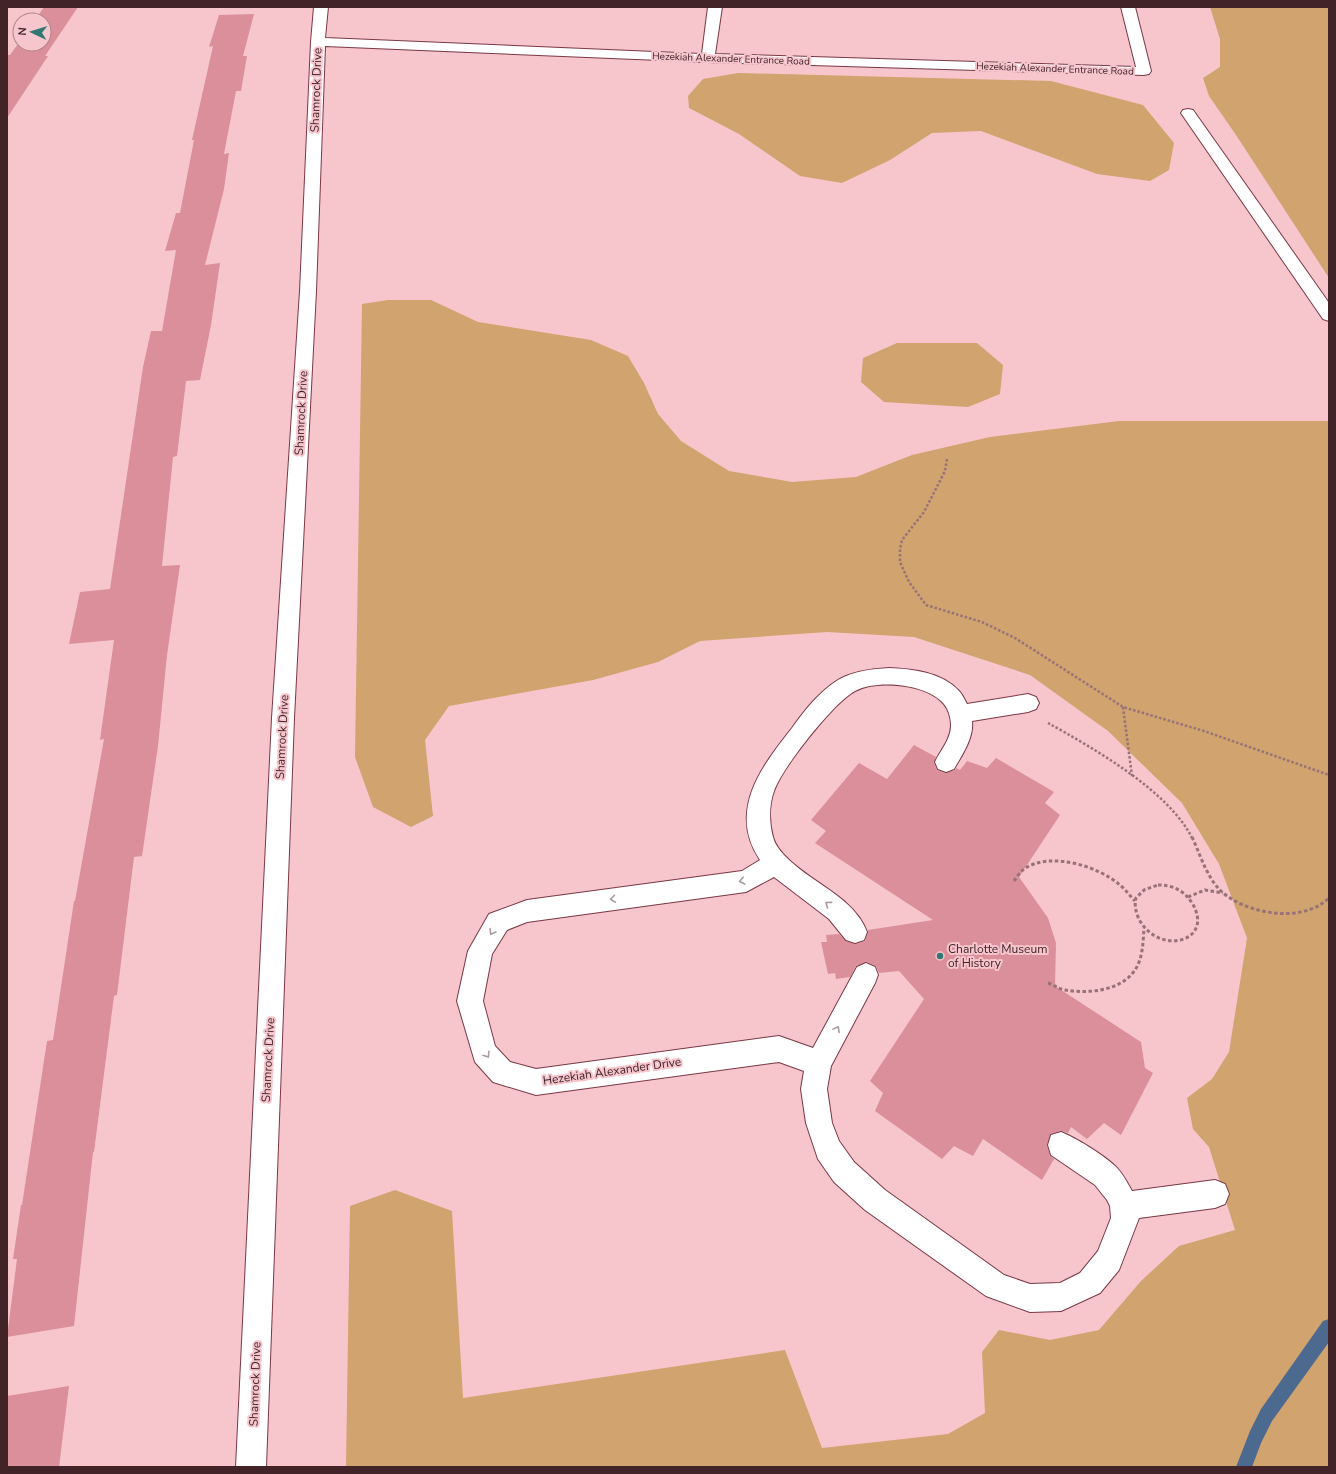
<svg xmlns="http://www.w3.org/2000/svg" width="1336" height="1474" font-family="'Nunito Sans',sans-serif">
	<style>
		.green { fill: #d1a36e }
		.lines { fill: none; stroke-linecap: round; stroke-linejoin: round }
		.stream { fill: #4c6990; fill-rule: evenodd }
		.building { fill: #da8f9a }
		.minor-casing { stroke: #7a3845; stroke-width: 2 }
		.path-far1 { stroke: #997278; stroke-width: 2.5; stroke-dasharray: 2.5 2; stroke-linecap: butt }
		.path { stroke: #997278; stroke-width: 3; stroke-dasharray: 3.5 2.5; stroke-linecap: butt }
		.minor { fill: #fff; fill-rule: evenodd }
		.oneway { stroke: #aa9c9e }
		.poi-dot { fill: #2f7773; stroke: #f6c6cc; stroke-width: 1.5 }
		.labels { text-anchor: middle; stroke-width: 4; stroke-linejoin: round; paint-order: stroke }
		.far-street-label { font-size: 10px; fill: #412328; stroke: #f6c6cc }
		.street-label { font-size: 12px; fill: #412328; stroke: #f6c6cc }
		.poi-label { font-size: 12px; fill: #412328; stroke: #f6c6cc; text-anchor: start }
	</style>
	<rect width="100%" height="100%" fill="#f6c6cc"/>
	<!-- green -->
	<g class="green">
		<path d="M 1210,7 L 1329,7 L 1329,278 L 1236,135 L 1209,96 L 1203,78 L 1220,67 L 1220,39 Z"/>
		<path d="M 738,73 L 1051,81 L 1143,105 L 1174,143 L 1169,170 L 1150,181 L 1097,174 L 981,131 L 932,133 L 890,160 L 842,183 L 800,176 L 739,134 L 689,108 L 688,96 L 703,79 Z"/>
		<path d="M 388,300 L 431,300 L 478,322 L 591,340 L 628,356 L 644,383 L 658,414 L 681,441 L 729,471 L 792,482 L 856,477 L 912,455 L 990,437 L 1119,421 L 1329,421 L 1329,1467 L 346,1467 L 350,1206 L 395,1190 L 452,1211 L 463,1398 L 785,1350 L 822,1448 L 948,1434 L 985,1413 L 982,1352 L 999,1330 L 1050,1340 L 1099,1330 L 1141,1281 L 1179,1246 L 1235,1230 L 1209,1147 L 1193,1129 L 1187,1098 L 1212,1079 L 1229,1052 L 1247,938 L 1219,864 L 1182,803 L 1108,731 L 1030,675 L 914,637 L 827,632 L 700,641 L 658,662 L 593,680 L 449,706 L 425,740 L 433,816 L 411,827 L 373,807 L 355,757 L 362,304 Z"/>
		<path d="M 897,343 L 977,343 L 1003,365 L 1000,394 L 968,407 L 884,402 L 861,382 L 863,358 Z"/>
	</g>
	<g class="lines">
		<!-- stream -->
		<path class="stream" d="M 1329,1319 L 1329,1342 L 1272,1421 L 1261,1443 L 1252,1467 L 1236,1467 L 1250,1431 L 1261,1409 L 1323,1321 Z"/>
	</g>
	<!-- building -->
	<g class="building">
		<path d="M 44,7 L 78,7 L 45,56 L 48,56 L 7,118 L 7,55 L 10,55 L 20,41 L 20,44 L 44,44 L 44,20 L 35,20 Z"/>
		<path d="M 254,14 L 243,56 L 247,56 L 241,91 L 236,91 L 224,154 L 229,153 L 224,189 L 205,265 L 220,263 L 211,325 L 200,380 L 186,381 L 177,456 L 173,457 L 162,566 L 180,565 L 167,655 L 158,746 L 142,856 L 134,857 L 117,995 L 114,996 L 94,1152 L 93,1152 L 74,1326 L 7,1337 L 17,1259 L 13,1259 L 21,1205 L 22,1205 L 47,1041 L 53,1040 L 74,901 L 75,901 L 104,739 L 100,740 L 114,640 L 69,644 L 80,592 L 110,589 L 143,367 L 151,331 L 162,331 L 176,250 L 165,251 L 176,213 L 180,213 L 194,140 L 192,140 L 213,46 L 209,47 L 219,15 Z"/>
		<path d="M 914,745 L 936,757 L 934,763 L 937,770 L 945,773 L 955,770 L 956,768 L 960,770 L 967,761 L 987,768 L 996,758 L 1054,792 L 1045,803 L 1060,815 L 1019,877 L 1048,918 L 1056,943 L 1055,986 L 1141,1042 L 1145,1068 L 1153,1073 L 1121,1135 L 1104,1123 L 1087,1139 L 1071,1127 L 1068,1133 L 1061,1131 L 1051,1134 L 1047,1145 L 1050,1155 L 1054,1159 L 1042,1180 L 983,1139 L 973,1156 L 954,1146 L 942,1159 L 875,1111 L 883,1093 L 870,1081 L 924,999 L 899,971 L 879,973 L 876,966 L 867,962 L 856,966 L 850,977 L 836,979 L 835,973 L 828,974 L 821,942 L 827,942 L 826,935 L 839,934 L 846,941 L 855,944 L 865,941 L 868,930 L 933,920 L 815,843 L 826,831 L 811,820 L 859,763 L 887,779 Z"/>
		<path d="M 69,1386 L 59,1467 L 7,1467 L 7,1396 Z"/>
	</g>
	<g class="lines">
		<defs>
			<g id="minor">
				<path d="M 314,7 L 328,7 L 325,38 L 702,54 L 708,7 L 722,7 L 715,54 L 1136,67 L 1121,7 L 1135,7 L 1151,71 L 1149,74 L 1144,75 L 708,62 L 325,46 L 316,291 L 294,718 L 266,1467 L 236,1467 L 272,718 L 300,291 L 311,42 Z"/>
				<path d="M 1188,109 L 1193,110 L 1329,303 L 1329,321 L 1323,319 L 1181,113 L 1183,110 Z"/>
				<path d="M 889,668 C 912,669 942,672 959,691 C 962,694 965,700 967,704 L 1028,694 L 1036,697 L 1039,703 L 1036,709 L 1028,712 L 972,721 C 974,738 962,755 954,769 L 946,772 L 938,769 L 935,762 C 940,751 951,739 951,726 C 951,719 949,710 944,704 C 927,684 878,679 855,691 C 833,703 782,768 774,791 C 769,805 769,822 773,837 C 779,862 827,885 846,903 C 855,911 863,921 867,932 L 864,940 L 855,943 L 846,940 L 829,919 L 774,877 L 746,892 L 527,922 L 507,930 L 492,954 L 483,1001 L 495,1046 L 510,1062 L 536,1069 L 779,1036 L 813,1048 L 857,967 L 866,963 L 875,967 L 878,975 L 875,983 L 831,1066 L 827,1089 L 832,1123 L 839,1141 L 854,1162 L 885,1190 L 1004,1275 L 1030,1284 L 1060,1283 L 1080,1273 L 1098,1251 L 1111,1218 L 1110,1206 L 1107,1200 L 1095,1185 L 1051,1155 L 1048,1145 L 1051,1135 L 1061,1132 C 1076,1138 1102,1154 1114,1165 C 1122,1172 1127,1182 1132,1191 L 1215,1180 L 1225,1184 L 1229,1194 L 1225,1204 L 1215,1208 L 1139,1218 L 1119,1270 L 1100,1293 L 1061,1311 L 1030,1312 L 986,1296 L 865,1210 L 834,1182 L 818,1159 L 806,1123 L 801,1089 L 804,1071 L 779,1062 L 536,1095 L 493,1082 L 475,1062 L 457,1001 L 468,951 L 489,914 L 527,900 L 742,871 L 760,860 C 727,811 762,766 792,728 C 805,710 819,692 838,680 C 853,671 872,669 889,668 Z"/>
			</g>
		</defs>
		<!-- minor casing -->
		<use href="#minor" class="minor-casing"/>
		<!-- path-far1 -->
		<g class="path-far1">
			<path d="M 947,459 L 945,471 L 924,512 L 902,540 L 900,549 L 900,562 L 909,582 L 926,605 L 982,622 L 1015,638 L 1123,707 L 1204,731 L 1329,775"/>
			<path d="M 1123,707 L 1132,776"/>
			<path d="M 1048,723 C 1093,748 1169,791 1192,838"/>
		</g>
		<!-- path -->
		<g class="path">
			<path d="M 1192,837 C 1200,854 1206,875 1219,889 C 1239,910 1284,920 1311,909 C 1318,907 1323,903 1329,898"/>
			<path d="M 1014,881 C 1017,877 1020,872 1024,869 C 1050,851 1098,866 1120,885 C 1126,890 1130,896 1135,901"/>
			<path d="M 1158,885 C 1172,885 1184,890 1192,903 C 1215,940 1162,957 1140,921 C 1136,914 1134,905 1136,898 L 1144,890 Z"/>
			<path d="M 1188,897 L 1205,890 L 1223,893"/>
			<path d="M 1048,983 C 1054,985 1059,989 1065,990 C 1088,994 1121,991 1135,970 C 1143,958 1143,942 1144,928"/>
		</g>
		<!-- minor -->
		<use href="#minor" class="minor"/>
	</g>
	<!-- one-way arrows -->
	<defs><path id="oneway-chevron" d="M-2-3.5L2.5 0L-2 3.5" fill="none" stroke-width="1.6" stroke-linecap="round" stroke-linejoin="round"/></defs>
	<g class="oneway">
		<use href="#oneway-chevron" transform="translate(742 881) rotate(167)"/>
		<use href="#oneway-chevron" transform="translate(613 899) rotate(172)"/>
		<use href="#oneway-chevron" transform="translate(828 904) rotate(-143)"/>
		<use href="#oneway-chevron" transform="translate(492 932) rotate(121)"/>
		<use href="#oneway-chevron" transform="translate(837 1029) rotate(-62)"/>
		<use href="#oneway-chevron" transform="translate(487 1055) rotate(57)"/>
	</g>
	<!-- markers -->
	<circle class="poi-dot" cx="940" cy="956" r="4"/>
	<g class="labels">
		<!-- far-street labels -->
		<g class="far-street-label">
			<text transform="translate(731 58) rotate(2)" y="4">Hezekiah Alexander Entrance Road</text>
			<text transform="translate(1055 68) rotate(2)" y="4">Hezekiah Alexander Entrance Road</text>
		</g>
		<!-- street labels -->
		<g class="street-label">
			<text transform="translate(316 90) rotate(-88)" y="4">Shamrock Drive</text>
			<text transform="translate(301 413) rotate(-87)" y="4">Shamrock Drive</text>
			<text transform="translate(282 737) rotate(-87)" y="4">Shamrock Drive</text>
			<text transform="translate(268 1060) rotate(-87)" y="4">Shamrock Drive</text>
			<text transform="translate(612 1071) rotate(-8)" y="4">Hezekiah Alexander Drive</text>
			<text transform="translate(255 1384) rotate(-88)" y="4">Shamrock Drive</text>
		</g>
		<!-- poi labels -->
		<g class="poi-label">
			<text x="948" y="953">Charlotte Museum<tspan x="948" dy="14">of History</tspan></text>
		</g>
	</g>
	<!-- border -->
	<rect width="1336" height="1474" fill="none" stroke="#412328" stroke-width="16"/>
	<!-- north arrow -->
	<g transform="translate(32 32) rotate(274)"><circle r="19" fill="#f6c6cc" stroke="#ae858a"/>
	<path d="M0-3L7 15L0 10L-7 15Z" fill="#2f7773"/>
	<text y="-6" font-size="11" font-weight="bold" text-anchor="middle" fill="#412328">N</text>
	</g>
</svg>
